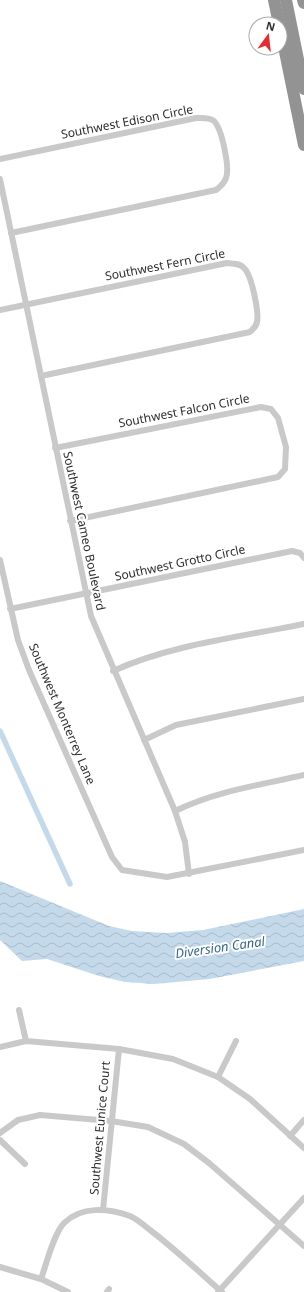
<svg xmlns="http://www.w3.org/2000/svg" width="304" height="1292" font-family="'Noto Sans',sans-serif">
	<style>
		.water { fill: url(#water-waves) }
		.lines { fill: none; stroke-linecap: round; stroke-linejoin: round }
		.canal { stroke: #c4daeb; stroke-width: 5.5 }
		.street { stroke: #c9c9c9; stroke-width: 6 }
		.highway { stroke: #939393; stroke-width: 12 }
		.labels { text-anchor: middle; stroke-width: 4; stroke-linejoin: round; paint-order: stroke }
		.street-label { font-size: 12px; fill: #2c2c2c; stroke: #fff }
		.water-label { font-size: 13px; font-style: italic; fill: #396a8e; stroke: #fff }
	</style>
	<defs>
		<pattern id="water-waves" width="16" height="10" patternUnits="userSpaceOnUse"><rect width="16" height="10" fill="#c4daeb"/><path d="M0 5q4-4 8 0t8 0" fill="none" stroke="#a9bbca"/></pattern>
	</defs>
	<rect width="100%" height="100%" fill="#fff"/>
	<!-- water -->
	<path class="water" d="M 0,881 L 109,926 L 132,931 L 167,933 L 203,930 L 304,909 L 304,961 L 210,979 L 154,984 L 125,982 L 99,976 L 47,959 L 22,961 L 0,940 Z"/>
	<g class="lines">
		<!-- canal -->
		<path class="canal" d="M 0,731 L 70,884"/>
		<!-- street -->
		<g class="street">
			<path d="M 0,159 L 196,118 C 202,118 209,117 214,121 C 222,129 230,168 226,178 C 224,184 220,187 216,190 L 11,233"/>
			<path d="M 0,179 L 91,616 L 175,811 L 185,842 L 189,874"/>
			<path d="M 0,310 L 227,263 C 233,264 240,263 244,268 C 252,275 259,313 257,322 C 256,327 253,329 250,332 L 41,376"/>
			<path d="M 55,448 L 261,407 L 271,409 L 278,418 L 286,447 L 285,469 L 278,477 L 70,521"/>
			<path d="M 0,560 L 18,640 L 29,670 L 112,857 L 122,870 L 167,877 L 304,850"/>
			<path d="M 10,609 L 292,551 L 300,553 L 304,558"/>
			<path d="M 113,671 C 173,644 241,637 304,624"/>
			<path d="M 144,740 L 176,725 L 304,699"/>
			<path d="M 175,811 C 216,791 260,785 304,775"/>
			<path d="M 19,1010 L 26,1041"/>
			<path d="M 0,1047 L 26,1041 L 119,1049 L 173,1059 L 218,1077 L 250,1099 L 304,1148"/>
			<path d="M 218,1077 L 236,1041"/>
			<path d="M 0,1133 L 18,1120 L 40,1115 L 111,1121 L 148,1127 L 184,1144 L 209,1163 L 304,1246"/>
			<path d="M 290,1136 L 304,1120"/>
			<path d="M 0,1140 L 25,1164"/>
			<path d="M 103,1210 L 119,1049"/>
			<path d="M 0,1267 L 41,1279 L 68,1292"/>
			<path d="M 41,1279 C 46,1265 54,1233 64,1223 C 81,1206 108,1208 130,1216 C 137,1219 144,1225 150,1230 C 175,1249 198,1271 222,1292"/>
			<path d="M 107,1292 L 109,1289"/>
			<path d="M 218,1292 L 304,1198"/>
		</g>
		<!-- highway -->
		<g class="highway">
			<path d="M 274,0 L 279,24"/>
			<path d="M 286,0 L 304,89"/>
			<path d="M 303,0 L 304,3"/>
			<path d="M 280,27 L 304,145"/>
		</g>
	</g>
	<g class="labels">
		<!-- street labels -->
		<g class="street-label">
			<text transform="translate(127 122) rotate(-11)" y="4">Southwest Edison Circle</text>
			<text transform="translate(165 265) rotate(-11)" y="4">Southwest Fern Circle</text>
			<text transform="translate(184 411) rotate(-11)" y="4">Southwest Falcon Circle</text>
			<text transform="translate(84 531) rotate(78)" y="4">Southwest Cameo Boulevard</text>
			<text transform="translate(180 563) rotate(-12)" y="4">Southwest Grotto Circle</text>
			<text transform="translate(62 714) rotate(67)" y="4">Southwest Monterrey Lane</text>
			<text transform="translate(100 1128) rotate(-85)" y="4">Southwest Eunice Court</text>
		</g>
		<!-- water labels -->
		<g class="water-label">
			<text transform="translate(220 947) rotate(-8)" y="5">Diversion Canal</text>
		</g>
	</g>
	<!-- north arrow -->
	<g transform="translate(268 36) rotate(15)"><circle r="19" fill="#ffffff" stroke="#ababab"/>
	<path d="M0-3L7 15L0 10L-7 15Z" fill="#e72930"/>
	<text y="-6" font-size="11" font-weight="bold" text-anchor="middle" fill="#2c2c2c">N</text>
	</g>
</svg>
